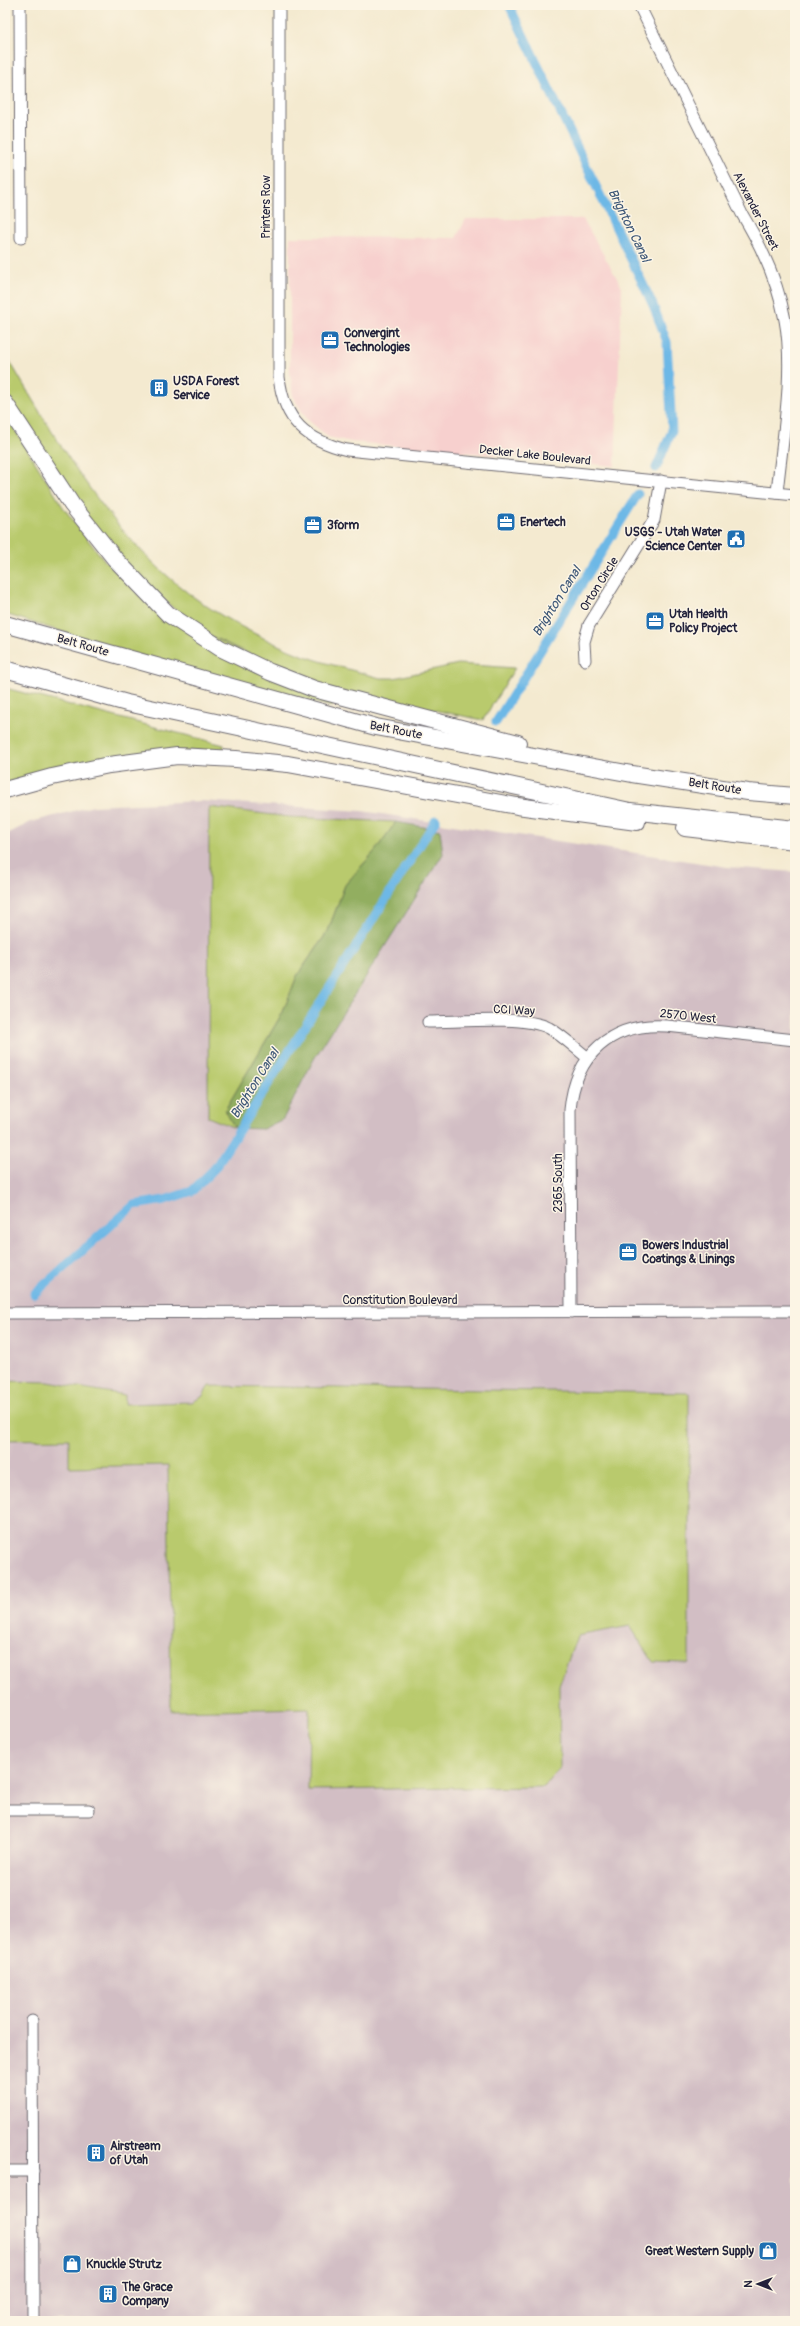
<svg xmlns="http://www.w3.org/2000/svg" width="800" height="2326" font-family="Pangolin,sans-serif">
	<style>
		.built { fill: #f7d0ce }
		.industrial { fill: #d2bec4 }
		.green { fill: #b9ca6d; stroke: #6e7654 }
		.forest { fill: #92ae60; stroke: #5a684e }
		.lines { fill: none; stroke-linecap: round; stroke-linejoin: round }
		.canal { stroke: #6db8e6; stroke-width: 9 }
		.minor-casing { stroke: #6c686f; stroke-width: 13 }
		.highway-casing { stroke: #6c686f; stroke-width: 18 }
		.minor { stroke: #fff; stroke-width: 11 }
		.highway { stroke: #fff; stroke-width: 16 }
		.labels { text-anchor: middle; stroke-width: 3; stroke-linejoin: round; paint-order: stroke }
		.street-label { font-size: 12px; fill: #22223b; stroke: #fcf5e5 }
		.poi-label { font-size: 12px; font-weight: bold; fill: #22223b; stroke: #fcf5e5; text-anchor: start }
		.water-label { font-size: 13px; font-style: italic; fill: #3c5677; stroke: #fcf5e5 }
	</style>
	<rect width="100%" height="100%" fill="#fcf5e5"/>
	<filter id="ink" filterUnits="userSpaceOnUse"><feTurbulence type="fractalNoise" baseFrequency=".025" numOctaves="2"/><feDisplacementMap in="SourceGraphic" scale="8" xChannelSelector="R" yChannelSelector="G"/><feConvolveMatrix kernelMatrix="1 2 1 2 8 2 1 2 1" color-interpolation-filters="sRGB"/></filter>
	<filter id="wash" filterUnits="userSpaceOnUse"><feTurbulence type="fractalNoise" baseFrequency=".012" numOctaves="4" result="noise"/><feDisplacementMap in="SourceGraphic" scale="16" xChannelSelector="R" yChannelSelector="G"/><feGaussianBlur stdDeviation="0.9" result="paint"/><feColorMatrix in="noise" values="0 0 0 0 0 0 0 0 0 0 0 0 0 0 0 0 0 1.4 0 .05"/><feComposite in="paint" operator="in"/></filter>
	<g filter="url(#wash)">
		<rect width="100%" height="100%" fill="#f4ead0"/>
		<!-- built -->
		<path class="built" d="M 466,219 L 583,219 L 622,287 L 615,466 L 352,442 L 328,437 L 307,419 L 293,397 L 290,373 L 290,237 L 456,238 Z"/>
		<!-- industrial -->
		<path class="industrial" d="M 201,801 L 362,811 L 727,867 L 795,872 L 795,2321 L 5,2321 L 5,835 L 31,822 L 93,806 Z"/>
		<!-- green -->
		<g class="green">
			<path d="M 5,353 C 53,435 103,523 178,585 C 207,609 242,628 276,644 C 308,660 346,668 380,678 L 394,678 L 458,664 L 515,668 L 483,720 L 320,687 L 200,631 L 115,558 L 5,396 Z"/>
			<path d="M 5,414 L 63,507 L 88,540 L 105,561 L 145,601 L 334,701 L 332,707 L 130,653 L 5,614 Z"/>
			<path d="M 5,688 L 224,745 L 224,750 C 147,751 79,760 5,784 Z"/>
			<path d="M 209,807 L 289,817 L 396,822 L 375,851 L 345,885 L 328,931 L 297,976 L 283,1012 L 225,1110 L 235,1128 L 208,1117 Z"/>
			<path d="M 5,1381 L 48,1382 L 125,1395 L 125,1404 L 192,1402 L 202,1397 L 209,1386 L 689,1393 L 689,1663 L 653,1662 L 630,1626 L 577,1636 L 559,1686 L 560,1768 L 543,1787 L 308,1790 L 309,1708 L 171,1711 L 168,1465 L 69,1467 L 69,1439 L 5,1440 Z"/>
		</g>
		<!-- forest -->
		<path class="forest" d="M 396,822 L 440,830 L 443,854 L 314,1059 L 283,1119 L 263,1129 L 235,1128 L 225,1110 L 283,1012 L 297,976 L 328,931 L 345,885 L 375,851 Z"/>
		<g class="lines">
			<!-- canal -->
			<g class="canal">
				<path d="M 509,5 L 653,305 L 667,342 L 672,431 L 656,468"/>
				<path d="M 496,722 L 638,494"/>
				<path d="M 34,1294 L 134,1205 L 165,1200 L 192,1191 L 215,1168 L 436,820"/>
			</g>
		</g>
	</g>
	<g filter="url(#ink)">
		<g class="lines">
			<defs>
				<g id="minor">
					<path d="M 20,5 L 21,238"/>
					<path d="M 279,5 L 279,377 C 284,421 306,440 347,450 L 795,495"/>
					<path d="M 639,5 L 742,214 C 762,247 778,282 785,320 C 795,373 782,440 777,493"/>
					<path d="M 585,660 L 584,642 L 589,625 L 654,520 L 661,481"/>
					<path d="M 428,1022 C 459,1022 522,1015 549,1028 C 563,1036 575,1048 588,1058"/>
					<path d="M 571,1312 L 570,1110 C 575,1055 611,1022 667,1026 L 795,1040"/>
					<path d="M 5,1313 L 795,1311"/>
					<path d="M 5,1810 L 89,1810"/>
					<path d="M 32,2021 L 33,2321"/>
					<path d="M 5,2171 L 33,2171"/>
				</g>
				<g id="highway">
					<path d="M 5,403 L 72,505 L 115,559 L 168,614 L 220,648 L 270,672 L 314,689 L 518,743"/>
					<path d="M 5,624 L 376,727 L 632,774 L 748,792 L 795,796"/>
					<path d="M 5,669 L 127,703 L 630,811 L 795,829"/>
					<path d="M 5,790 L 52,777 L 109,765 L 177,756 L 236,759 L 288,764 L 517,806 L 637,822"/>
					<path d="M 685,828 L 795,841"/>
				</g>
			</defs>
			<!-- minor casing -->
			<use href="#minor" class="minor-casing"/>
			<!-- highway casing -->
			<use href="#highway" class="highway-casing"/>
			<!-- minor -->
			<use href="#minor" class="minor"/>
			<!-- highway -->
			<use href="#highway" class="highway"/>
		</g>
	</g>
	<!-- icons -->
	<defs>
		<symbol id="office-square" viewBox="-11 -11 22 22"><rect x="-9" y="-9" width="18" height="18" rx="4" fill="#1f6fb2" stroke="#fcf5e5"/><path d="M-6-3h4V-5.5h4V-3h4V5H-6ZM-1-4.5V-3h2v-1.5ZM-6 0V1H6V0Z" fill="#fff"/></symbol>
		<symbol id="building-square" viewBox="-11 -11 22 22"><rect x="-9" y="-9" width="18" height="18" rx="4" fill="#1f6fb2" stroke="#fcf5e5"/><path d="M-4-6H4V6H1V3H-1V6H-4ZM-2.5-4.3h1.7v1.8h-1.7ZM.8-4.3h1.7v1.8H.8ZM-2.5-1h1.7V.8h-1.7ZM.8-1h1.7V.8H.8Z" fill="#fff"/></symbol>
		<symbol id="civic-square" viewBox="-11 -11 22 22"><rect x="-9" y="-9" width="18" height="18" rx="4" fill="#1f6fb2" stroke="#fcf5e5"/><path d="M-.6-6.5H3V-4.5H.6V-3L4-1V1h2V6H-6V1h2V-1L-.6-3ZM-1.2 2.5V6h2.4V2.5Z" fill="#fff"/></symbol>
		<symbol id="shop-square" viewBox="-11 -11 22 22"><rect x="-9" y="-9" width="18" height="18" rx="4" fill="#1f6fb2" stroke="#fcf5e5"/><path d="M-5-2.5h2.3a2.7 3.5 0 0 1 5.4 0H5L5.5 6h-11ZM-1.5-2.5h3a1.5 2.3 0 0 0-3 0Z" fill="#fff"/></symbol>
	</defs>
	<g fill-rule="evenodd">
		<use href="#office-square" x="319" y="329" width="22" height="22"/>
		<use href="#building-square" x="148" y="377" width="22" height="22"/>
		<use href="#office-square" x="495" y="511" width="22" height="22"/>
		<use href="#office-square" x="302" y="514" width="22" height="22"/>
		<use href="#civic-square" x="725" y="528" width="22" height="22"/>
		<use href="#office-square" x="644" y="610" width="22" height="22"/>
		<use href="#office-square" x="617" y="1241" width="22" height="22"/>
		<use href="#building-square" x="85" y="2142" width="22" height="22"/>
		<use href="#shop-square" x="757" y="2240" width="22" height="22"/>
		<use href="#shop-square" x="61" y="2253" width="22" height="22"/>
		<use href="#building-square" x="97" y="2283" width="22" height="22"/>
	</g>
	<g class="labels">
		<!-- street labels -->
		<g class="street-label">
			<text transform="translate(266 207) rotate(-90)" y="4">Printers Row</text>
			<text transform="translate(756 211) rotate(63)" y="4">Alexander Street</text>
			<text transform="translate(535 455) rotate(6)" y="4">Decker Lake Boulevard</text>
			<text transform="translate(599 584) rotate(-58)" y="4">Orton Circle</text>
			<text transform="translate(83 645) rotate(16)" y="4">Belt Route</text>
			<text transform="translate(396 730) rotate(11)" y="4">Belt Route</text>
			<text transform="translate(715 786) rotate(9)" y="4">Belt Route</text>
			<text transform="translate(514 1010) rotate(3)" y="4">CCI Way</text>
			<text transform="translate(688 1016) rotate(6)" y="4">2570 West</text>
			<text transform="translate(558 1183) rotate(-90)" y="4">2365 South</text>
			<text x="400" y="1304">Constitution Boulevard</text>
		</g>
		<!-- poi labels -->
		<g class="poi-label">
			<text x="344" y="337">Convergint<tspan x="344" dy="14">Technologies</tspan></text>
			<text x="173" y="385">USDA Forest<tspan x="173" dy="14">Service</tspan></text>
			<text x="520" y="526">Enertech</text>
			<text x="327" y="529">3form</text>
			<text x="722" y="536" text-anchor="end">USGS - Utah Water<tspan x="722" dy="14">Science Center</tspan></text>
			<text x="669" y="618">Utah Health<tspan x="669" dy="14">Policy Project</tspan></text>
			<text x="642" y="1249">Bowers Industrial<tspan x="642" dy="14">Coatings &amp; Linings</tspan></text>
			<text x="110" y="2150">Airstream<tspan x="110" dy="14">of Utah</tspan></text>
			<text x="754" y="2255" text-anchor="end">Great Western Supply</text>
			<text x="86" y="2268">Knuckle Strutz</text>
			<text x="122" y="2291">The Grace<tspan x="122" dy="14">Company</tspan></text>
		</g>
		<!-- water labels -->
		<g class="water-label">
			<text transform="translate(630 225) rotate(64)" y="5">Brighton Canal</text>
			<text transform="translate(556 601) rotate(-58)" y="5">Brighton Canal</text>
			<text transform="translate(254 1083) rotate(-58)" y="5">Brighton Canal</text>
		</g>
	</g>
	<!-- margin -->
	<rect width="800" height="2326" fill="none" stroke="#fcf5e5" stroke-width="20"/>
	<!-- north arrow -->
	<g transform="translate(758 2284) rotate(270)" stroke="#fcf5e5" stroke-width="3" paint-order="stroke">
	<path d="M0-3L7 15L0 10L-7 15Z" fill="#22223b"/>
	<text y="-6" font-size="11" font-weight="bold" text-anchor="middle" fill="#22223b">N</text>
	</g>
</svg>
